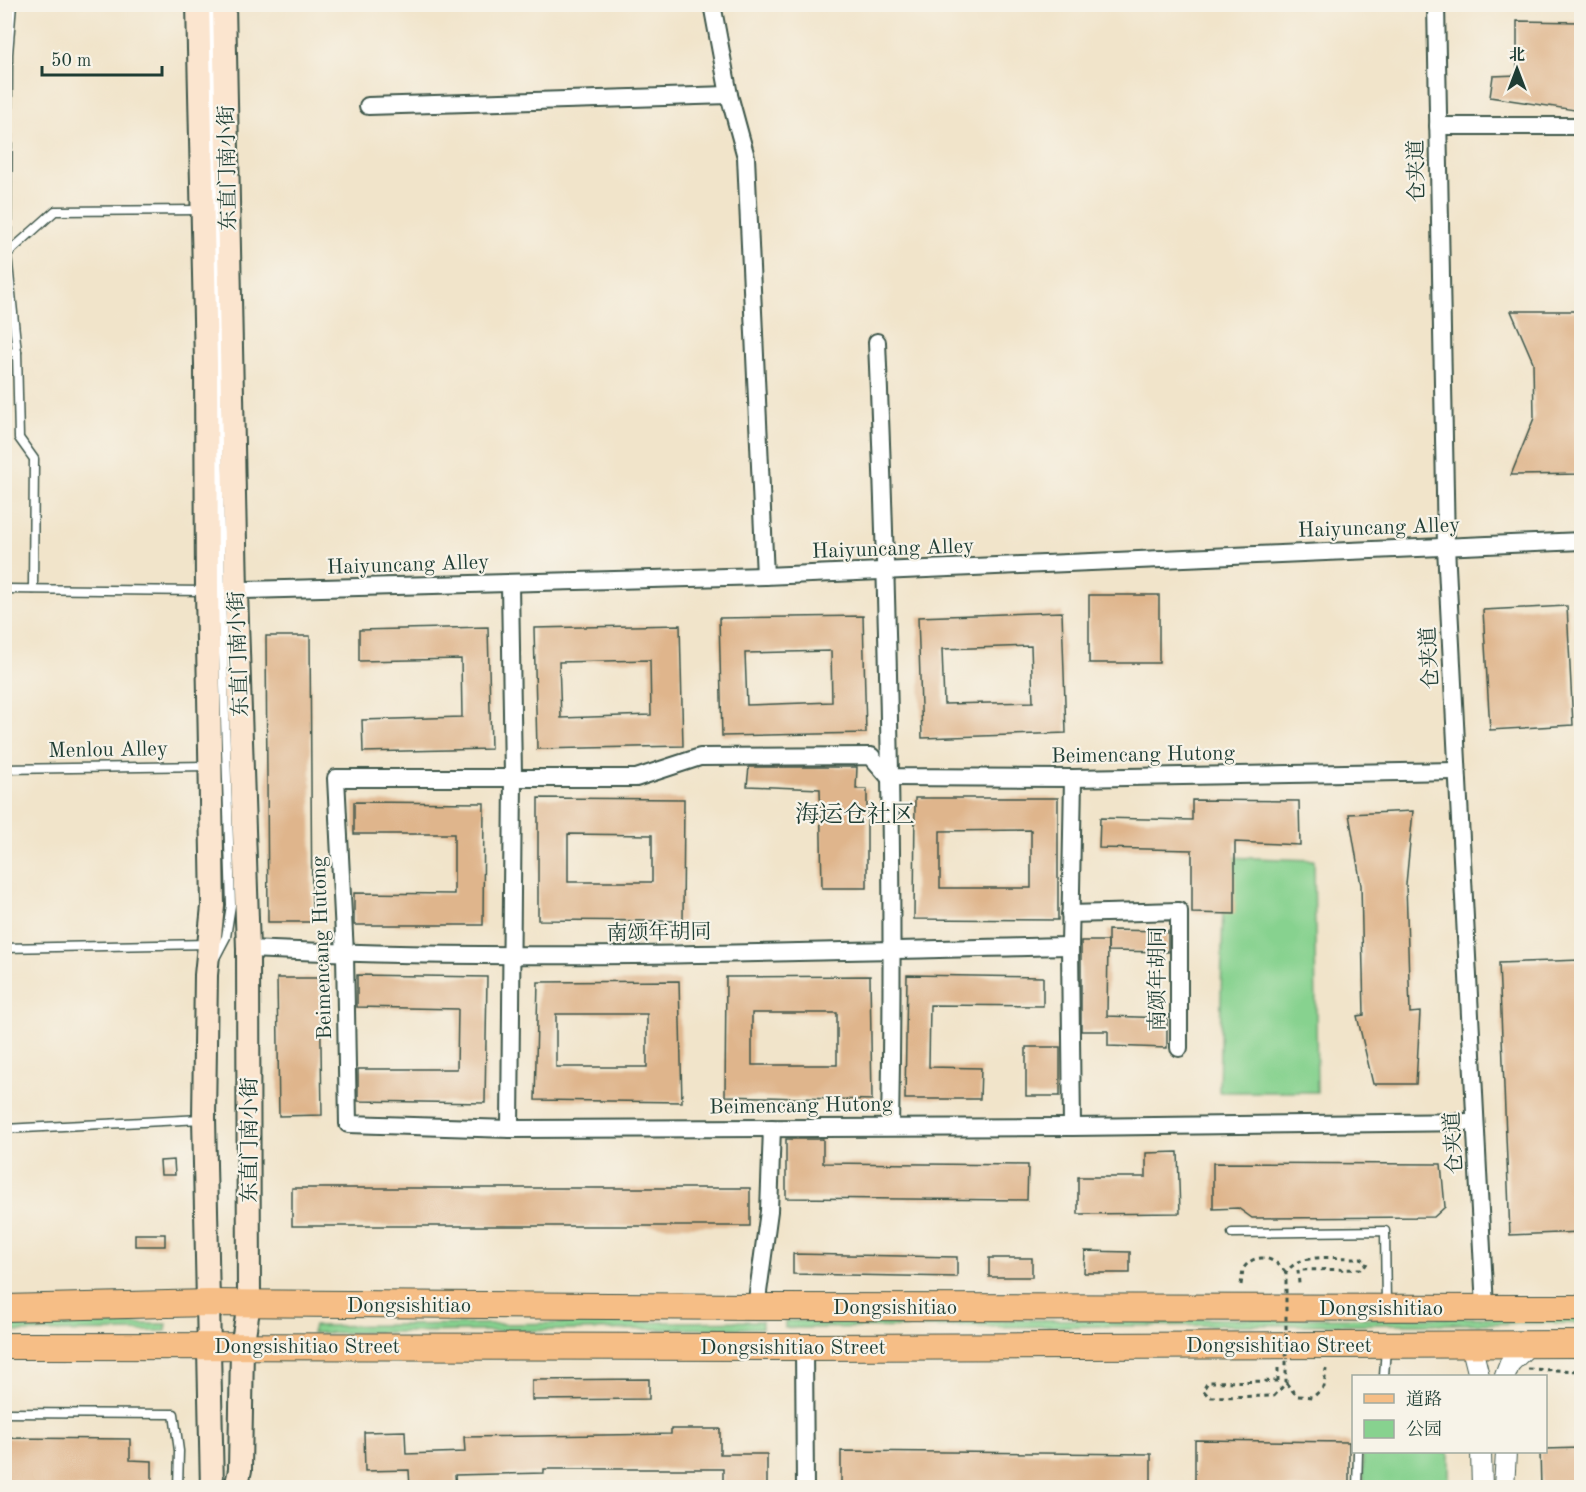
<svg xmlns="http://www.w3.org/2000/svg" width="1586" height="1492" font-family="'Old Standard TT','Noto Serif SC',serif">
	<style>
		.green { fill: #87d28f; stroke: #538862; stroke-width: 1.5 }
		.building { fill: #dfb58c; fill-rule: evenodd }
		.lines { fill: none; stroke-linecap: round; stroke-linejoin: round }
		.service-casing { stroke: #3e564a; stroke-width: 11 }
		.minor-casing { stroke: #3e564a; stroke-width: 20 }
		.tertiary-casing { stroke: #3e564a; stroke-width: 22 }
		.secondary-casing { stroke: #3e564a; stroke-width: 26 }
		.primary-casing { stroke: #3e564a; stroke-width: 28 }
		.path { stroke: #3e564a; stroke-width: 3; stroke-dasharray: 4.5 4.5; stroke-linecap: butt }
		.service { stroke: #fff; stroke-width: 8 }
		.minor { stroke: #fff; stroke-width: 16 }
		.tertiary { stroke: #fff; stroke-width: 20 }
		.secondary { stroke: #fbe5cf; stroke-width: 22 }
		.primary { stroke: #f6be86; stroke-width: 26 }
		.path-bridge { stroke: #3e564a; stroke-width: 3; stroke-dasharray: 4.5 4.5; stroke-linecap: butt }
		.labels { text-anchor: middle; stroke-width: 4.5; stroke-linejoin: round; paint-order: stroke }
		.street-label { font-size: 21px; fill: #1f3d34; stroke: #f7f3e8 }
		.quarter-label { font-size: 24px; fill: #1f3d34; stroke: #f7f3e8 }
	</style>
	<rect width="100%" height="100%" fill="#f7f3e8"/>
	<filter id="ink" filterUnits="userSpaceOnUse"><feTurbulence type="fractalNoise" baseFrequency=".0167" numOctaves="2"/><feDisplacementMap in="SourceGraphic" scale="12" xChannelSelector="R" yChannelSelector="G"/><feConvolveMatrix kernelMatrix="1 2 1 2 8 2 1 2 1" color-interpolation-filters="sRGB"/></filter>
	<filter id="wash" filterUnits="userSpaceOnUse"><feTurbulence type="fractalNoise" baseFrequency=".008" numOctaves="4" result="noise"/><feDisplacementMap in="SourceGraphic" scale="24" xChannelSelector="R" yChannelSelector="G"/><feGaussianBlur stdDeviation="1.35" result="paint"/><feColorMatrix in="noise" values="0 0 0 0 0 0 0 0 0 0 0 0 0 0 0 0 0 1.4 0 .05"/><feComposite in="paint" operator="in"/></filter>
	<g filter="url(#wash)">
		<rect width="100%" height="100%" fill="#f1e4ca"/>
		<!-- green -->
		<g class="green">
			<path d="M 1224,857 L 1314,860 L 1317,1092 L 1219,1092 Z"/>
			<path d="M 1582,1317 L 1581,1323 L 785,1328 L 785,1321 Z"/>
			<path d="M 762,1321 L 762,1328 L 312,1333 L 314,1326 Z"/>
			<path d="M 167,1324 L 166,1331 L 4,1332 L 5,1325 Z"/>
			<path d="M 1362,1452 L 1449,1452 L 1449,1487 L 1364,1487 Z"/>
		</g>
		<g id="blocks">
			<!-- building -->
			<g class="building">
				<path d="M 1517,21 L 1581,22 L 1581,111 L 1490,97 L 1493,76 L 1517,75 Z"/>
				<path d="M 1511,311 L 1581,311 L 1581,474 L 1511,475 L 1534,418 L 1533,362 Z"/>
				<rect x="1089" y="595" width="70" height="68"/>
				<path d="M 1567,606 L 1573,725 L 1490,730 L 1483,610 Z"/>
				<path d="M 1062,612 L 1066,733 L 922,738 L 918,617 ZM 1031,646 L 1033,702 L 944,704 L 942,649 Z"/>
				<path d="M 863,616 L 866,733 L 722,736 L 719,618 ZM 831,651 L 832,702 L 747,705 L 745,653 Z"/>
				<path d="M 680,625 L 683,746 L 537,749 L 534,628 ZM 650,660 L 651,715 L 561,718 L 559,662 Z"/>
				<path d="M 488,627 L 491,749 L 363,752 L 362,720 L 462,717 L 461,659 L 359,661 L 359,630 Z"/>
				<path d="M 266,636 L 310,636 L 312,922 L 268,922 Z"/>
				<path d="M 749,767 L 857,767 L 856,789 L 867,789 L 867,888 L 822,888 L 820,789 L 747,786 Z"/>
				<path d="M 538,798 L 684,799 L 683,921 L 538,920 ZM 568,834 L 652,835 L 652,882 L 568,882 Z"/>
				<path d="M 915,798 L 1058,798 L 1058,920 L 914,919 ZM 1031,830 L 1031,888 L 940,888 L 940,831 Z"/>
				<path d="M 1192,800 L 1299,801 L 1300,845 L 1235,842 L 1235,914 L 1192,913 L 1192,850 L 1099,848 L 1100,818 L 1192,820 Z"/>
				<path d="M 354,802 L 484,803 L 483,925 L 354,925 L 354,893 L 454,894 L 454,834 L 354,834 Z"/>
				<path d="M 1413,811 L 1406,884 L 1410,1013 L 1420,1012 L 1416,1084 L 1373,1084 L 1357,1016 L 1364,1015 L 1361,885 L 1349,814 Z"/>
				<path d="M 1108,930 L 1168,931 L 1168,952 L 1108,951 Z"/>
				<path d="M 1081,941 L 1108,941 L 1107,1016 L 1167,1018 L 1167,1048 L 1108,1046 L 1108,1031 L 1081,1031 Z"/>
				<path d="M 1581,960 L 1581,1232 L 1510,1235 L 1499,963 Z"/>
				<path d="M 357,975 L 487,977 L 485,1103 L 358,1101 L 358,1069 L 457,1069 L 458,1009 L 357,1007 Z"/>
				<path d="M 907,975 L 1043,977 L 1043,1006 L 930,1005 L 929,1067 L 981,1068 L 980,1099 L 905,1099 Z"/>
				<path d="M 870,976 L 872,1100 L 725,1096 L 726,977 ZM 752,1013 L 837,1013 L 837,1065 L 752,1065 Z"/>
				<path d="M 277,978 L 320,978 L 322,1115 L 279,1116 Z"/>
				<path d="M 679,981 L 682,1102 L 535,1100 L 538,982 ZM 556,1014 L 647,1014 L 647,1067 L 556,1067 Z"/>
				<rect x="1026" y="1047" width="34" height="49"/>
				<path d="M 786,1139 L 823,1139 L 823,1163 L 1028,1165 L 1027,1200 L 786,1198 Z"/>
				<path d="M 1178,1152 L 1180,1213 L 1078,1214 L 1078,1177 L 1146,1177 L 1146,1153 Z"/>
				<path d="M 174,1160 L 175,1175 L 161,1175 L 160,1161 Z"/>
				<path d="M 1213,1163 L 1441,1164 L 1445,1207 L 1434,1217 L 1252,1218 L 1238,1208 L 1213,1209 Z"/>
				<rect x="292" y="1188" width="458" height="38"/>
				<rect x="135" y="1234" width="30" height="12"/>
				<path d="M 1085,1251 L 1130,1252 L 1130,1273 L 1084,1273 Z"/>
				<path d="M 793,1254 L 957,1257 L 957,1277 L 793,1274 Z"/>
				<rect x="989" y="1258" width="43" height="19"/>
				<path d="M 649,1379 L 649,1399 L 532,1400 L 532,1380 Z"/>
				<path d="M 671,1429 L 720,1429 L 720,1454 L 767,1454 L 767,1488 L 723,1488 L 723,1469 L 544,1469 L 544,1473 L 455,1475 L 456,1488 L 410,1488 L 409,1470 L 365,1471 L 364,1432 L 405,1431 L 406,1454 L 465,1452 L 464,1437 L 671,1434 Z"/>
				<path d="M 4,1438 L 130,1439 L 130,1460 L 152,1461 L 152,1488 L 4,1488 Z"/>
				<path d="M 1195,1440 L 1349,1442 L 1349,1488 L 1195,1488 Z"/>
				<path d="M 1581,1448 L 1581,1488 L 1541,1488 L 1540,1452 L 1545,1452 L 1545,1449 Z"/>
				<path d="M 841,1451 L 1151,1454 L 1151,1488 L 841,1488 Z"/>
			</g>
		</g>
	</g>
	<g filter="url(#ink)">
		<use href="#blocks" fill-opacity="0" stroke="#3e564a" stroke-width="1.5"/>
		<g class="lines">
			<defs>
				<g id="service">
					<path d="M 211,4 L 221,591 L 231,905 L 226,937 L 215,958"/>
					<path d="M 7,254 L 8,54 L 12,4"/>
					<path d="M 17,352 L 19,438 L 34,459 L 33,589"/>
					<path d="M 4,353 L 17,352 L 7,254 L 55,211 L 202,210"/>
					<path d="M 4,589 L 205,591"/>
					<path d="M 4,769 L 208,766"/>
					<path d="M 4,948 L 208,944"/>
					<path d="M 4,1129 L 202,1119"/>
					<path d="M 1232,1233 L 1385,1231 L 1386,1305"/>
					<path d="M 1384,1376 L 1386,1348"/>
					<path d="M 4,1413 L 174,1414 L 179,1451 L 178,1488"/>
					<path d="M 1357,1488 L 1358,1452"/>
				</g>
				<g id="minor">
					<path d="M 712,4 L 729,95 L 746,157 L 765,576"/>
					<path d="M 1436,4 L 1446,547 L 1485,1308"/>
					<path d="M 368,106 L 729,95"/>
					<path d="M 1438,126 L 1582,126"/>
					<path d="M 877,342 C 888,603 895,865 890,1126"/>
					<path d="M 510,584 L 513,776 L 510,1129"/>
					<path d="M 207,591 L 765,576 L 1582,541"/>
					<path d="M 1456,771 L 1073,778 L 889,777 L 871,756 L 700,757 L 636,778 L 336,778 L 345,954 L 348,1124 L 510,1129 L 1072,1127 L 1474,1122"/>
					<path d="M 1070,914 L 1179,911 L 1179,1048"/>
					<path d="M 248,949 C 522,962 796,952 1070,946"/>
					<path d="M 1072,1127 L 1070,946 L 1073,778"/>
					<path d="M 756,1307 L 769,1211 L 772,1128"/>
					<path d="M 804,1347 L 805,1488"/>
				</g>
				<g id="tertiary">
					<path d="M 1471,1344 L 1479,1376"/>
					<path d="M 1505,1376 L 1510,1363 L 1530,1344"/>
					<path d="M 1481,1452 L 1482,1488"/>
					<path d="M 1504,1488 L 1506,1452"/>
				</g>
				<g id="secondary">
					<path d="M 198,4 L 206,364 L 207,591 L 213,906 L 206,975 L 204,1118 L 212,1488"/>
					<path d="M 224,4 L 236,592 L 248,949 L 249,1304 L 242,1347 L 240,1470 L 236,1488"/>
				</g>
				<g id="primary">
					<path d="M 4,1308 L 209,1303 L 756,1307 L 1582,1308"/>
					<path d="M 4,1346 L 804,1347 L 1582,1344"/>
				</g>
			</defs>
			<!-- service casing -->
			<use href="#service" class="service-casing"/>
			<!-- minor casing -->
			<use href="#minor" class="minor-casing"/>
			<!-- tertiary casing -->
			<use href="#tertiary" class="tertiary-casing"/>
			<!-- secondary casing -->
			<use href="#secondary" class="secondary-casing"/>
			<!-- primary casing -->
			<use href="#primary" class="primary-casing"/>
			<!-- path -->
			<g class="path">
				<path d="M 1298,1270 L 1299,1284"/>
				<path d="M 1241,1285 L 1243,1269 C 1255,1251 1275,1257 1286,1273"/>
				<path d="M 1278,1368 L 1278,1381"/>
				<path d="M 1528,1369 L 1582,1371"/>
				<path d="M 1286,1383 L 1297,1396 L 1313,1397 L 1324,1387 L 1326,1369"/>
			</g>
			<!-- service -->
			<use href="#service" class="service"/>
			<!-- minor -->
			<use href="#minor" class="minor"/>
			<!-- tertiary -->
			<use href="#tertiary" class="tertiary"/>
			<!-- secondary -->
			<use href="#secondary" class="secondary"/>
			<!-- primary -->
			<use href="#primary" class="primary"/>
			<!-- path-bridge -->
			<path class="path-bridge" d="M 1278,1381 L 1208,1382 L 1203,1390 L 1209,1397 L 1274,1396 L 1286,1383 L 1286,1273 C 1299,1251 1338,1259 1361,1258 L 1367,1263 L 1363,1269 L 1298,1270"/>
		</g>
	</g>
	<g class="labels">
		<!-- street labels -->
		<g class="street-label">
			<text transform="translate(227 168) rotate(-91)" y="7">东直门南小街</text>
			<text transform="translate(1416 171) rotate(-91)" y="7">仓夹道</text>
			<text transform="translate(1379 527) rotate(-2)" y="7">Haiyuncang Alley</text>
			<text transform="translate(893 548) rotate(-2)" y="7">Haiyuncang Alley</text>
			<text transform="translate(408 564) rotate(-2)" y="7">Haiyuncang Alley</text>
			<text transform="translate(238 654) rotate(-92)" y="7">东直门南小街</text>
			<text transform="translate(1429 658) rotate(-93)" y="7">仓夹道</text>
			<text transform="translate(108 749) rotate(-1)" y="7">Menlou Alley</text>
			<text transform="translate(1143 754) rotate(-1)" y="7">Beimencang Hutong</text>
			<text transform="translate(659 932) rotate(-1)" y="7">南颂年胡同</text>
			<text transform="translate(321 948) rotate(-92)" y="7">Beimencang Hutong</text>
			<text transform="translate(1157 979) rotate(-90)" y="7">南颂年胡同</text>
			<text transform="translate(801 1105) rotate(-1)" y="7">Beimencang Hutong</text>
			<text transform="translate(249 1140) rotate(-90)" y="7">东直门南小街</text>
			<text transform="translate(1453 1143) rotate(-93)" y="7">仓夹道</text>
			<text x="409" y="1312">Dongsishitiao</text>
			<text x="895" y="1314">Dongsishitiao</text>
			<text x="1381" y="1315">Dongsishitiao</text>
			<text x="1279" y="1352">Dongsishitiao Street</text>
			<text x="307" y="1353">Dongsishitiao Street</text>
			<text x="793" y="1354">Dongsishitiao Street</text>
		</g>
		<!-- quarter labels -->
		<g class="quarter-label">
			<text x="855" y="822">海运仓社区</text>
		</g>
	</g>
	<!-- margin -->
	<rect width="1586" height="1492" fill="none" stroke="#f7f3e8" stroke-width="24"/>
	<!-- legend -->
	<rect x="1352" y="1375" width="195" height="78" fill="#f7f3e8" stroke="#a1aaa0" stroke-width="1.5"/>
	<rect x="1364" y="1394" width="30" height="9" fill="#f6be86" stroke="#a1aaa0" stroke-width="1.5"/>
	<text x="1406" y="1405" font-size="18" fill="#1f3d34">道路</text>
	<rect x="1364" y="1420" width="30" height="18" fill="#87d28f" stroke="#a1aaa0" stroke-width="1.5"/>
	<text x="1406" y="1435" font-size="18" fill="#1f3d34">公园</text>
	<!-- north arrow -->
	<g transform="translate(1517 69)" stroke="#f7f3e8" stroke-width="4.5" paint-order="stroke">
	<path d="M0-4.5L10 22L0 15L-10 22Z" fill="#1f3d34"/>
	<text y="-9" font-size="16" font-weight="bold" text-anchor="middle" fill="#1f3d34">北</text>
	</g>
	<!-- scale -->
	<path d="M42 66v9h120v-9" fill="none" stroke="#1f3d34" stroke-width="3"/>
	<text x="51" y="66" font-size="18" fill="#1f3d34" stroke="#f7f3e8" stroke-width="4.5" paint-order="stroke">50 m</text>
</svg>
